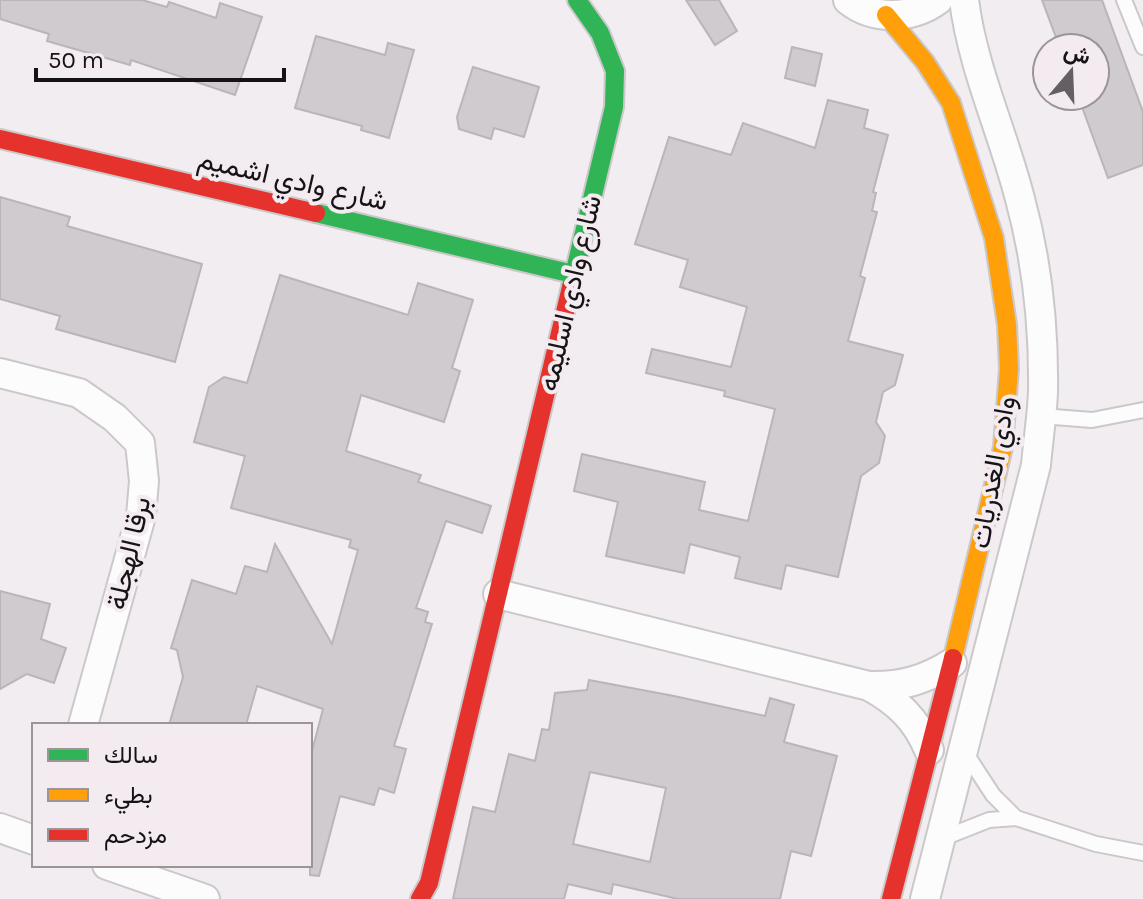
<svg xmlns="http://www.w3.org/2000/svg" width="1143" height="899" font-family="Karla,Vazirmatn,sans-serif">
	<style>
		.building { fill: #cfcbce; stroke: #b9b5b8; stroke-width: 2; fill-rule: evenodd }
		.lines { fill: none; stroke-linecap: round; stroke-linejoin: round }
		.lane-casing { stroke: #cbc8ca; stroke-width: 18 }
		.street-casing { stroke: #cbc8ca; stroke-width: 32 }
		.fast-casing { stroke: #cbc8ca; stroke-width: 22 }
		.slow-casing { stroke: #cbc8ca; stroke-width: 22 }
		.jam-casing { stroke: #cbc8ca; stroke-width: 22 }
		.lane { stroke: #fdfcfd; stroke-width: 14 }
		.street { stroke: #fdfcfd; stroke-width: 28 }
		.fast { stroke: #30b455; stroke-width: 18 }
		.slow { stroke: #ff9f0a; stroke-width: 18 }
		.jam { stroke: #e5322d; stroke-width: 18 }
		.labels { text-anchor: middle; stroke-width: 8; stroke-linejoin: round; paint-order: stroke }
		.street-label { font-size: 28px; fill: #161315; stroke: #f4ebf1 }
	</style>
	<rect width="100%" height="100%" fill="#f2edf0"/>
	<!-- building -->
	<g class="building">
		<path d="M 0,0 L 142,0 L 167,7 L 169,2 L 216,18 L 220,3 L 262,17 L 235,95 L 131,60 L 130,65 L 47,41 L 49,34 L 0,19 Z"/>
		<path d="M 686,0 L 719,0 L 737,31 L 715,45 Z"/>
		<path d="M 1042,0 L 1102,0 L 1143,112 L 1143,165 L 1108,178 L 1078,96 L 1095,96 L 1095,48 L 1060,48 Z"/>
		<path d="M 316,36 L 385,55 L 388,43 L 414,50 L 389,138 L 361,130 L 362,126 L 295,108 Z"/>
		<path d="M 792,47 L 822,54 L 815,86 L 785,78 Z"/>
		<path d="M 473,67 L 539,87 L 524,137 L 494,128 L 491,139 L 459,129 L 457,117 Z"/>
		<path d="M 828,100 L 868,110 L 864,128 L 888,135 L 873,192 L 876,193 L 872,211 L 877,212 L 860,276 L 865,278 L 848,341 L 903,355 L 895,385 L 883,392 L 876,422 L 885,436 L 879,463 L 861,476 L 838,577 L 786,565 L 781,589 L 735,578 L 740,557 L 690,544 L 684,573 L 606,556 L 618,502 L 574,491 L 582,454 L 705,482 L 699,510 L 748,521 L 775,409 L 724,396 L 725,391 L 646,373 L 652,349 L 731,367 L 747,307 L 680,287 L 688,260 L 635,244 L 669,137 L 731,155 L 743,123 L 815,148 Z"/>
		<path d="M 0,197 L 70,217 L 67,226 L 202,264 L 175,362 L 56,329 L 60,316 L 0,299 Z"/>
		<path d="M 280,275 L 408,315 L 418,283 L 473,300 L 452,368 L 460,371 L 444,422 L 361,395 L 346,451 L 421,475 L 418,482 L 491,506 L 482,533 L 446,521 L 416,608 L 428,612 L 425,622 L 432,624 L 394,746 L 406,749 L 394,793 L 379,788 L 374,805 L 340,796 L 319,876 L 310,875 L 310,759 L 323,709 L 257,686 L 246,725 L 169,725 L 183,677 L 177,650 L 171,648 L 192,580 L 236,594 L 245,566 L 267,572 L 275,544 L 332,644 L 358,550 L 349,547 L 351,540 L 231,508 L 245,456 L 194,442 L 209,387 L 224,377 L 247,383 Z"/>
		<path d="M 0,591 L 50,604 L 41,639 L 66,648 L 54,683 L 27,674 L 0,689 Z"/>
		<path d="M 589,680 L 674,696 L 765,716 L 770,698 L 794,705 L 784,742 L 837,756 L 811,856 L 791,851 L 780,899 L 678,899 L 613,884 L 611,894 L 568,884 L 564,899 L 453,899 L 473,807 L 495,812 L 509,754 L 535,761 L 542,729 L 549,730 L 555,693 L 587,690 ZM 590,772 L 666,788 L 650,862 L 573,844 Z"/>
	</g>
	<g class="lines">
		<defs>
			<g id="lane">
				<path d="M 1124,0 L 1143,47"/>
				<path d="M 1041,416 L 1092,420 L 1143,410"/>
				<path d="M 965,752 L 993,795 L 1016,818"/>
				<path d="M 941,839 L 989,820 L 1016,818 L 1096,844 L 1143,853"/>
			</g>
			<g id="street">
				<path d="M 848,0 C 874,21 912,19 938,0"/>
				<path d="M 0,373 L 79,393 L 115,418 L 140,443 L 144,481 L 141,516 L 83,725"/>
				<path d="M 498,594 L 869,686 C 898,702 916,719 929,750"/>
				<path d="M 869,686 C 901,687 925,680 952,663"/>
				<path d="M 0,828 L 34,840"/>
				<path d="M 107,865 L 205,899"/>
				<path d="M 925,899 L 1036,465 C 1038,441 1042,416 1043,392 C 1044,328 1037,261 1020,199 C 1003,132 973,70 964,0"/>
			</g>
			<g id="fast">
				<path d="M 316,213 L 573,274"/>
				<path d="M 571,287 L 614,107 L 615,71 L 600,33 L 577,0"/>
			</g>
			<path id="slow" d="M 886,15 L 925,62 L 951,103 L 994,238 L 1007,325 L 1009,369 L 1003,447 L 953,658"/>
			<g id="jam">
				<path d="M 0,139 L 316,213"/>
				<path d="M 420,899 L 429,883 L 571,287"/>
				<path d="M 891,899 L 953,658"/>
			</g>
		</defs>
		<!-- lane casing -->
		<use href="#lane" class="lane-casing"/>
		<!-- street casing -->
		<use href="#street" class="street-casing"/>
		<!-- fast casing -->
		<use href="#fast" class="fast-casing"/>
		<!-- slow casing -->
		<use href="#slow" class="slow-casing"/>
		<!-- jam casing -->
		<use href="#jam" class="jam-casing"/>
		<!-- lane -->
		<use href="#lane" class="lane"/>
		<!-- street -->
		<use href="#street" class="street"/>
		<!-- fast -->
		<use href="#fast" class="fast"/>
		<!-- slow -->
		<use href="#slow" class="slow"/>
		<!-- jam -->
		<use href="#jam" class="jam"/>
	</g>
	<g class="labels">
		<!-- street labels -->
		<g class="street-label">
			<text transform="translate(293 179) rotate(13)" y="10">شارع وادي اشميم</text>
			<text transform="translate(569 293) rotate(-77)" y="10">شارع وادي اسليمه</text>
			<text transform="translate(992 472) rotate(-80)" y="10">وادي الغدريات</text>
			<text transform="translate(128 553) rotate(-77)" y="10">برقا الهجلة</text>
		</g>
	</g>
	<!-- legend -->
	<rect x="32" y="723" width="280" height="144" fill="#f4ebf1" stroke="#9b9599" stroke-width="2"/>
	<rect x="48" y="749" width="40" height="12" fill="#30b455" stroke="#9b9599" stroke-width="2"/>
	<text x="104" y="763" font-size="24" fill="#161315">سالك</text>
	<rect x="48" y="789" width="40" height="12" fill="#ff9f0a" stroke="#9b9599" stroke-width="2"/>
	<text x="104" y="803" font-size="24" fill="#161315">بطيء</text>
	<rect x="48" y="829" width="40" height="12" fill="#e5322d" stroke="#9b9599" stroke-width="2"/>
	<text x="104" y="843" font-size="24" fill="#161315">مزدحم</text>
	<!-- north arrow -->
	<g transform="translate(1071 72) rotate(19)"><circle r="38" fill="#f4ebf1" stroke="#9b9599" stroke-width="2"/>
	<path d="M0-6L14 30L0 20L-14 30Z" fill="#635f62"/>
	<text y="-12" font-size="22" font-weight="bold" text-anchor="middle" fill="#161315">ش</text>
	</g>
	<!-- scale -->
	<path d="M36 68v12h248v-12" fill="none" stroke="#161315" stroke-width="4"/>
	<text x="48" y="68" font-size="24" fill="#161315" stroke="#f4ebf1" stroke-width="6" paint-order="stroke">50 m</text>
</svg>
